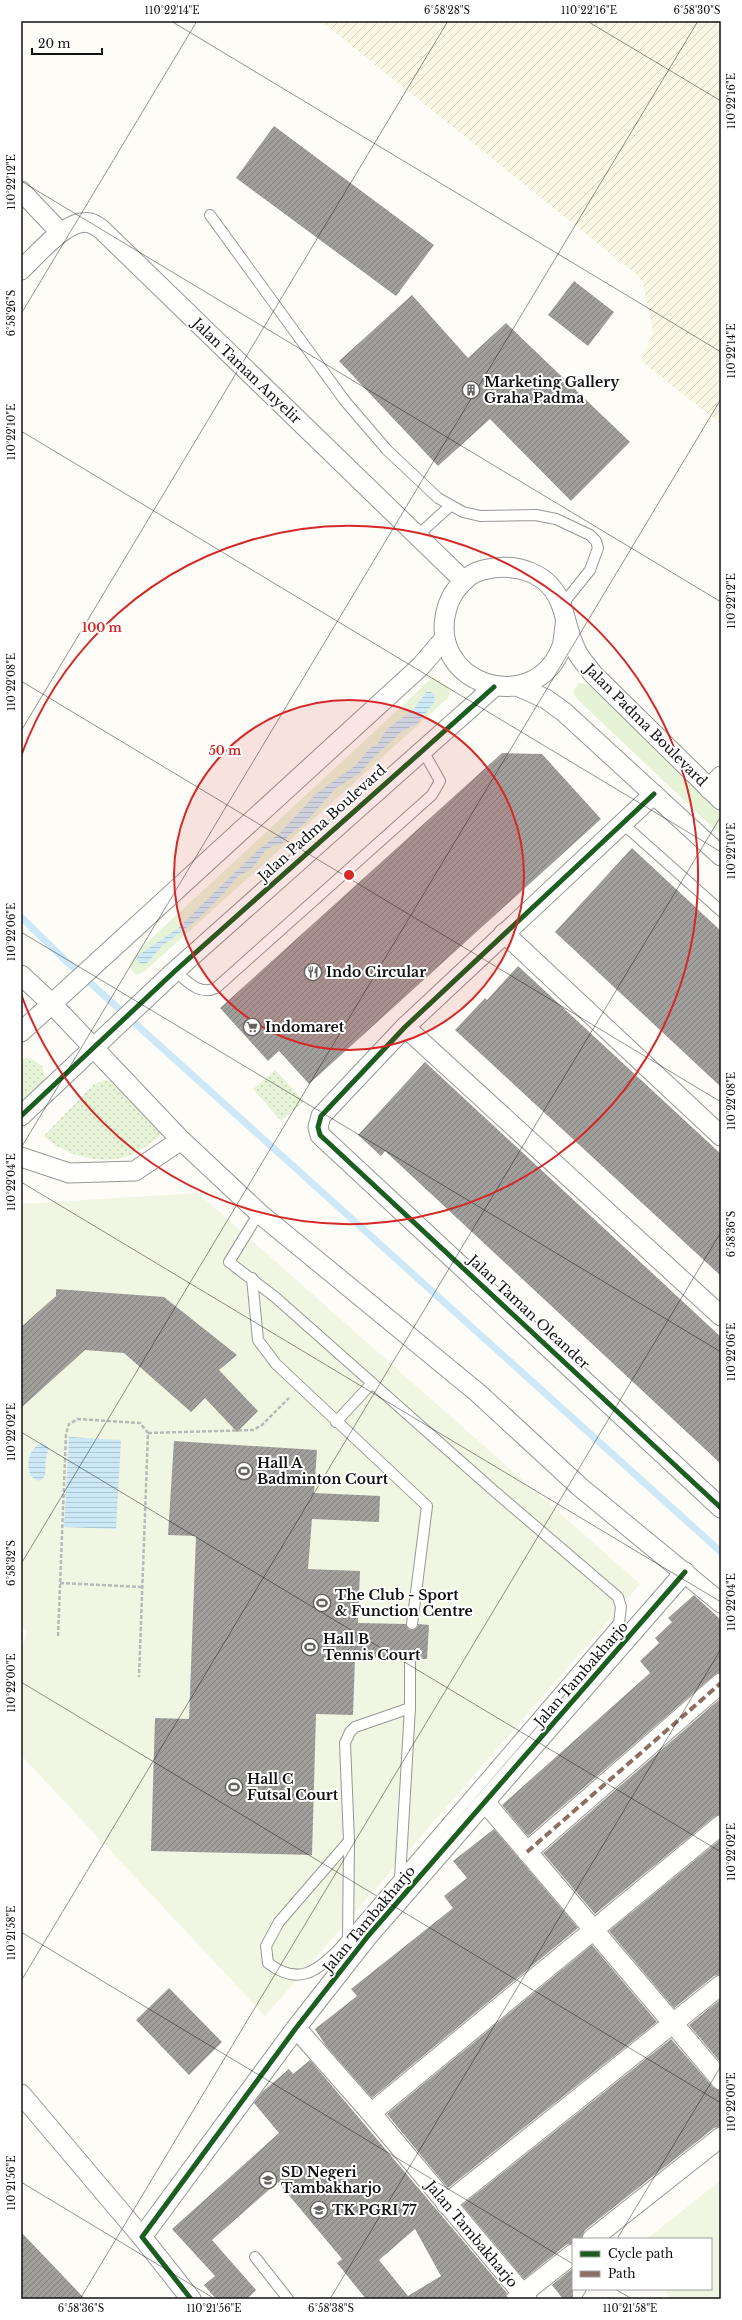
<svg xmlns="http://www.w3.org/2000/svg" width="742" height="2320" font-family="'Libre Baskerville',serif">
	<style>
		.farmland { fill: url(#farmland-furrows) }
		.park { fill: url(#park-dots) }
		.garden { fill: #e7f3d7 }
		.pitch { fill: #f0f6e1 }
		.water { fill: url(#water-rules) }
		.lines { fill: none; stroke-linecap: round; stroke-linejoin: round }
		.stream { stroke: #cde8f7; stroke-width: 7 }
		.building { fill: url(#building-hatch); fill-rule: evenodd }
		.service-casing { stroke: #979795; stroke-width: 12 }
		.minor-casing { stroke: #979795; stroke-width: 21 }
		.path { stroke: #b9b9b8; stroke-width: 2.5; stroke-dasharray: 4 2; stroke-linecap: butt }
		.service { stroke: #fffffe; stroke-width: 10 }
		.minor { stroke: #fffffe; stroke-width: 19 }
		.quiet { stroke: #8d6e63; stroke-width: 4; stroke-dasharray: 8 4; stroke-linecap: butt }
		.cycleway-casing { stroke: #fff; stroke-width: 8 }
		.cycleway { stroke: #1b5e20; stroke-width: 5 }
		.ticks { fill: none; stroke: #111; stroke-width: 1; stroke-opacity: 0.45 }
		.ring { fill: none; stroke: #d62828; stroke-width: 2 }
		.labels { text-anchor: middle; stroke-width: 4; stroke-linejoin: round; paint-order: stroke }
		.street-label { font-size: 14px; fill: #111; stroke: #fff }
		.poi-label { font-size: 14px; font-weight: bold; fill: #111; stroke: #fff; text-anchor: start }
		.centre { fill: #d62828; stroke: #fff; stroke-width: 2 }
		.ring-label { font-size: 12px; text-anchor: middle; font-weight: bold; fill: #d62828; stroke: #fff; stroke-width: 4; stroke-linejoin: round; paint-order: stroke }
		.neatline { fill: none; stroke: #111; stroke-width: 1.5 }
		.ticks-label { font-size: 10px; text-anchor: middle; fill: #111 }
	</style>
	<defs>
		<pattern id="farmland-furrows" width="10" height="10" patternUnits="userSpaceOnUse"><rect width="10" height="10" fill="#f9f7e4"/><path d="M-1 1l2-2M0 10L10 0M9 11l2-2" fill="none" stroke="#d4d3c3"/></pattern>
		<pattern id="park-dots" width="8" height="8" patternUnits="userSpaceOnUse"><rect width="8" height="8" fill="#e7f3d7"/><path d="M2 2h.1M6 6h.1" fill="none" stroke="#c5cfb8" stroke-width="1.8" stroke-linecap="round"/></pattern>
		<pattern id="water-rules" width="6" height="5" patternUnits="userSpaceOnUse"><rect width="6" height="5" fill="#cde8f7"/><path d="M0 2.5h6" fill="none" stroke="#afc6d3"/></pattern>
		<pattern id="building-hatch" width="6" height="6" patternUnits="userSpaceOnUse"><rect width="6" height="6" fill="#a19f9c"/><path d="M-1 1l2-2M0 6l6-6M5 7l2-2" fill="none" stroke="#82807e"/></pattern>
	</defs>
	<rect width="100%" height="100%" fill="#fdfcf7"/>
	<!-- farmland -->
	<path class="farmland" d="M 321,21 L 721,21 L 721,424 L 641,361 L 653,331 L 642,279 Z"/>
	<!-- park -->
	<g class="park">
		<path d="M 30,1058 L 42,1066 L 46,1082 L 21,1110 L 21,1059 Z"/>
		<path d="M 275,1070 L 304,1101 L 281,1121 L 253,1089 Z"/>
		<path d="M 104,1080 L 118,1082 L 167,1130 C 155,1140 143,1150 128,1156 C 102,1166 64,1155 44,1136 L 93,1085 Z"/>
	</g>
	<!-- garden -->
	<g class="garden">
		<path d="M 433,677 L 447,686 L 450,694 L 448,698 L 145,971 L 137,975 L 129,968 L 131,961 L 140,949 Z"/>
		<path d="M 579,683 L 587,684 L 594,689 L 721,810 L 721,835 L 577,699 L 573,692 Z"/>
	</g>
	<!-- pitch -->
	<g class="pitch">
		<path d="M 198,1193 L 640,1584 L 265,2016 L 21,1755 L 21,1650 L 27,1633 L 21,1623 L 21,1204 Z"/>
		<path d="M 721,2180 L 721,2299 L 672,2299 L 663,2289 L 711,2289 L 711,2239 L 647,2239 Z"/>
	</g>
	<!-- water -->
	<g class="water">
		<path d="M 426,692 L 431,692 L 434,695 L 435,701 L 418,723 L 401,732 L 373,758 L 360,773 L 336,788 L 305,823 L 289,835 L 282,844 L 274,845 L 265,851 L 252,868 L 236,878 L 225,892 L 198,919 L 162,946 L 147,963 L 143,965 L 136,960 L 139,955 L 177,929 L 258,850 L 280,833 L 317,793 L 355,766 L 370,748 L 377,745 L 387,729 L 414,709 Z"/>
		<path d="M 69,1437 L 121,1440 L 116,1529 L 64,1527 Z"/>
		<path d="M 41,1443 L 46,1444 L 49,1449 C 43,1462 48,1471 43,1479 L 37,1481 L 31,1476 C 26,1464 28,1450 41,1443 Z"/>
	</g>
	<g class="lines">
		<!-- stream -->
		<path class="stream" d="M 21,917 L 66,961 L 721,1552"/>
	</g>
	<!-- building -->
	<g class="building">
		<path d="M 274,126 L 434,245 L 396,296 L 236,178 Z"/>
		<path d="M 574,281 L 614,312 L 588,346 L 548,315 Z"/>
		<path d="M 412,295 L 468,358 L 506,323 L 630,442 L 571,501 L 490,419 L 438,466 L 339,361 Z"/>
		<path d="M 502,753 L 542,754 L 601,819 L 309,1084 L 279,1051 L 268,1061 L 220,1008 Z"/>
		<path d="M 632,848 L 721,931 L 721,1087 L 555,932 Z"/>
		<path d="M 518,966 L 721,1154 L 721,1276 L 455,1030 L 485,998 L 487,1000 Z"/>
		<path d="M 425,1062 L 721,1337 L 721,1464 L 385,1151 L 381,1156 L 358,1135 Z"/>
		<path d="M 56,1289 L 164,1297 L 237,1355 L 219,1370 L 258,1411 L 237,1432 L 205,1398 L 191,1412 L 124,1353 L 85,1350 L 21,1408 L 21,1327 L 56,1296 Z"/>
		<path d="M 174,1441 L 317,1450 L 314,1493 L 380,1496 L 379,1522 L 312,1519 L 308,1569 L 360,1571 L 358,1623 L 406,1624 L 408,1629 L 412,1630 L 417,1628 L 418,1624 L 429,1625 L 427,1659 L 416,1659 L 410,1653 L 406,1654 L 404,1658 L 355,1657 L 353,1715 L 316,1714 L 312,1855 L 151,1851 L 155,1718 L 189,1719 L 196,1536 L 168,1535 Z"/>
		<path d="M 694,1595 L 721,1620 L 721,1672 L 714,1675 L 528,1836 L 502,1805 L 650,1673 L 640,1661 L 659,1643 L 655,1638 L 672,1622 L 668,1618 Z"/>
		<path d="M 721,1698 L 721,1814 L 714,1817 L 595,1914 L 543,1853 Z"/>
		<path d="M 494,1829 L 578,1928 L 372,2098 L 326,2046 L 315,2029 L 357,1996 L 351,1989 L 453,1908 L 444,1896 L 467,1878 L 453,1861 Z"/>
		<path d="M 721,1839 L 721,1974 L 714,1976 L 674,2008 L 609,1931 Z"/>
		<path d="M 592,1945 L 657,2022 L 448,2188 L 387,2114 Z"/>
		<path d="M 169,1988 L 222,2042 L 189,2075 L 136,2020 Z"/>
		<path d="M 721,1999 L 721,2063 L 689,2025 Z"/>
		<path d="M 671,2039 L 713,2087 L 721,2091 L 721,2126 L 714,2128 L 585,2230 L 581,2239 L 573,2239 L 573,2243 L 566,2245 L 524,2279 L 462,2205 Z"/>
		<path d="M 310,2060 L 507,2293 L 505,2299 L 366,2299 L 337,2263 L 342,2259 L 278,2182 L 212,2240 L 256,2290 L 247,2299 L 216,2299 L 204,2285 L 215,2276 L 172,2229 L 279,2133 L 254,2103 L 262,2092 L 289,2069 L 293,2074 ZM 415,2229 L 441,2276 L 408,2296 L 379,2260 Z"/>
		<path d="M 21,2232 L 85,2299 L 21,2299 Z"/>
		<path d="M 573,2268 L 573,2299 L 563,2299 L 552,2285 Z"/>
	</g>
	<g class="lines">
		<defs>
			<g id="service">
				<path d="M 210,215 L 345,401 L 387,450 L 438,498 L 463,512 L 480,516 L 536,515 L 556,519 L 590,535 L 596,541 L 598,548 L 590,570 L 562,605"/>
				<path d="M 417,536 L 450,506"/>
				<path d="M 622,823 L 721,911"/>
				<path d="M 175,971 C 187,981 199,996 216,988 L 432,795 L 440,781 L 422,749"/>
				<path d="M 259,1213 L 229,1262 L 275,1297 L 493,1490 L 618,1597 L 621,1607 L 619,1623 L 340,1948 C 317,1972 298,1986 268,1963 L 266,1946 L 279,1922 L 349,1841"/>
				<path d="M 252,1278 L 258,1340 L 276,1364 L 427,1506 L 412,1624"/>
				<path d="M 336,1422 L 372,1383"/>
				<path d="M 400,1878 L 410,1708 L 410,1659"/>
				<path d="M 348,1939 L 349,1841 L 345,1743 L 350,1732 L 355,1727 L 410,1708"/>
				<path d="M 255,2257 L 288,2299"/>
			</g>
			<g id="minor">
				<path d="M 21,191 L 60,232"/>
				<path d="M 21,270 C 36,256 68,217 90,223 C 94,224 98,227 101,229 L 464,581"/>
				<path d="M 565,625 C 564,631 564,639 562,646 C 535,720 422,684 448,605 C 453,590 468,573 483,570 C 515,562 551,572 562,607 C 567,623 569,636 577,652 C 581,660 588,667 593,674 L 721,800"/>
				<path d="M 517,686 L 546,699 L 564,712 L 721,856"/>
				<path d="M 709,789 L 721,776"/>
				<path d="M 654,794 L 405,1027 L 321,1116 L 318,1127 L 320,1135 L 721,1508"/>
				<path d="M 504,933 L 721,1136"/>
				<path d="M 21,975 L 52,1004 L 181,1140 L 259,1213 L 478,1393 L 580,1487 L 721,1603"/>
				<path d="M 405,1027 L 721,1316"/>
				<path d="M 21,1032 L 421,666 L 444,639"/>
				<path d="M 21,1116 L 175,971 L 494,687"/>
				<path d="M 21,1157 L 69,1173 L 135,1171 L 181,1140"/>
				<path d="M 485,1802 L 721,2080"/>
				<path d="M 527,1852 L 721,1683"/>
				<path d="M 296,2028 L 371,2113 L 527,2299"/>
				<path d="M 21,2094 L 142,2237"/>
				<path d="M 371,2113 L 721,1825"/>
				<path d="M 446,2204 L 721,1985"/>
				<path d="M 592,2239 L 721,2137"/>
				<path d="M 191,2299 L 142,2237 L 296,2028 L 368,1936 L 685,1572"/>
				<path d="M 516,2299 L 573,2254"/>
			</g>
		</defs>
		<!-- service casing -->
		<use href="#service" class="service-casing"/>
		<!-- minor casing -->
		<use href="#minor" class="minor-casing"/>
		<!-- path -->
		<g class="path">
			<path d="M 148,1433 L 253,1430 L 262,1425 L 289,1398"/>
			<path d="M 60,1583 L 142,1587"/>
			<path d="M 58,1636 L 66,1434 L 69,1424 L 78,1419 L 140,1423 L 148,1433 L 139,1677"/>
		</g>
		<!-- service -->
		<use href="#service" class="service"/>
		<!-- minor -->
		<use href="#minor" class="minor"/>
		<!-- quiet -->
		<path class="quiet" d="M 527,1852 L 721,1683"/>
		<defs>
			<g id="cycleway">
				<path d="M 654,794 L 405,1027 L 321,1116 L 318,1127 L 320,1135 L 721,1508"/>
				<path d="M 21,1116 L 175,971 L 494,687"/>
				<path d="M 191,2299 L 142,2237 L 296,2028 L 368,1936 L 685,1572"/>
			</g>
		</defs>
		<!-- cycleway casing -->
		<use href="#cycleway" class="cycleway-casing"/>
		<!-- cycleway -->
		<use href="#cycleway" class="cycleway"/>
	</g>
	<!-- ticks -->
	<path class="ticks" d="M 171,21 L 721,352M 587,21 L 721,101M 21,181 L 721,602M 21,314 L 197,21M 21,431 L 721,852M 21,681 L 721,1102M 21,731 L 448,21M 21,932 L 721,1352M 21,1148 L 698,21M 21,1182 L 721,1602M 21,1432 L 721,1852M 21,1564 L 721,399M 21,1682 L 721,2103M 21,1932 L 573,2264M 21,1981 L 721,816M 21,2182 L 215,2299M 617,2239 L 721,2066M 615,2289 L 632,2299M 80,2299 L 721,1232M 330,2299 L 721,1649M 581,2299 L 587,2289"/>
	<!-- distance rings -->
	<circle cx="349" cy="875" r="175" fill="#d62828" fill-opacity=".12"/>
	<g class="ring">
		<circle cx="349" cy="875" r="175"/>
		<path d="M21 756A349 349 0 1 1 21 994"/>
	</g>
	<!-- icons -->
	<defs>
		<symbol id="building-ring" viewBox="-11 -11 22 22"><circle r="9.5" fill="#fff" stroke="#646362" stroke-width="1.5"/><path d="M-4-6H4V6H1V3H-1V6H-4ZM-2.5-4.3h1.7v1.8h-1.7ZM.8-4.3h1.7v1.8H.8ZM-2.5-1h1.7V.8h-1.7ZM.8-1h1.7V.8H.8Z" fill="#646362"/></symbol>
		<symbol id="restaurant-ring" viewBox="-11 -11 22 22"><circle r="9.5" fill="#fff" stroke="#646362" stroke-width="1.5"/><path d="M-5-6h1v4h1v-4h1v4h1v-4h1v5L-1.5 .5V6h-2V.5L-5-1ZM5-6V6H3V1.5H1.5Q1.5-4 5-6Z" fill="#646362"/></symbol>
		<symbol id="supermarket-ring" viewBox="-11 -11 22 22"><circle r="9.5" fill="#fff" stroke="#646362" stroke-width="1.5"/><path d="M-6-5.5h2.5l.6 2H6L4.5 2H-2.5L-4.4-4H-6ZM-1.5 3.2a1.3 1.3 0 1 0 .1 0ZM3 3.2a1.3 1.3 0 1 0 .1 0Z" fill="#646362"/></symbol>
		<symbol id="stadium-ring" viewBox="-11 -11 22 22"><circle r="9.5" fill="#fff" stroke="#646362" stroke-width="1.5"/><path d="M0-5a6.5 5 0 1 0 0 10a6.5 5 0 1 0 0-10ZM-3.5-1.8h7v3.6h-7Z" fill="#646362"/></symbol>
		<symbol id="school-ring" viewBox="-11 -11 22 22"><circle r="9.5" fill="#fff" stroke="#646362" stroke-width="1.5"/><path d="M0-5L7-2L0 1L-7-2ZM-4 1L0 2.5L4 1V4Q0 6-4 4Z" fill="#646362"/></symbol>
	</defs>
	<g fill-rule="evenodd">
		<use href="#building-ring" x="461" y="380" width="20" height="20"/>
		<use href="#restaurant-ring" x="303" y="962" width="20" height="20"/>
		<use href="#supermarket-ring" x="242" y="1017" width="20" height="20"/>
		<use href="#stadium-ring" x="234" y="1461" width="20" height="20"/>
		<use href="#stadium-ring" x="312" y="1593" width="20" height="20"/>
		<use href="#stadium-ring" x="300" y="1637" width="20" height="20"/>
		<use href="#stadium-ring" x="224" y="1777" width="20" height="20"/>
		<use href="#school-ring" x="258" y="2170" width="20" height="20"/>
		<use href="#school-ring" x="309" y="2200" width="20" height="20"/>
	</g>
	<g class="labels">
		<!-- street labels -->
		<g class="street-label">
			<text transform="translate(247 371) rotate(44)" y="5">Jalan Taman Anyelir</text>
			<text transform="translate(646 725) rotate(45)" y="5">Jalan Padma Boulevard</text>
			<text transform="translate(322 823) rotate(-42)" y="5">Jalan Padma Boulevard</text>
			<text transform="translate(529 1312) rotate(43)" y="5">Jalan Taman Oleander</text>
			<text transform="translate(581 1674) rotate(-49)" y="5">Jalan Tambakharjo</text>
			<text transform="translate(369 1919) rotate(-50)" y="5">Jalan Tambakharjo</text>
			<text transform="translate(472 2234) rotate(50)" y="5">Jalan Tambakharjo</text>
		</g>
		<!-- poi labels -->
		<g class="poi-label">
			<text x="484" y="387">Marketing Gallery<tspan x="484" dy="16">Graha Padma</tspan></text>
			<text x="326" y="977">Indo Circular</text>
			<text x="265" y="1032">Indomaret</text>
			<text x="257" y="1468">Hall A<tspan x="257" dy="16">Badminton Court</tspan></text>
			<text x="335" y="1600">The Club - Sport<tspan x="335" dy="16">&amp; Function Centre</tspan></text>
			<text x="323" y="1644">Hall B<tspan x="323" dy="16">Tennis Court</tspan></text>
			<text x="247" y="1784">Hall C<tspan x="247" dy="16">Futsal Court</tspan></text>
			<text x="281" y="2177">SD Negeri<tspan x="281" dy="16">Tambakharjo</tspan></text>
			<text x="332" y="2215">TK PGRI 77</text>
		</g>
	</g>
	<circle cx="349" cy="875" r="6" class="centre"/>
	<g class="ring-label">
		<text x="102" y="632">100 m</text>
		<text x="225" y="755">50 m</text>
	</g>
	<!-- border -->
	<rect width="742" height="2320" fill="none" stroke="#ffffff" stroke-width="44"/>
	<!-- legend -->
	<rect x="572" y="2238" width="140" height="52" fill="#ffffff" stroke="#a0a0a0"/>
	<rect x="580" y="2251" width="20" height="6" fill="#1b5e20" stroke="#a0a0a0"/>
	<text x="608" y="2258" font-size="12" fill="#111111">Cycle path</text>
	<rect x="580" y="2271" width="20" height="6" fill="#8d6e63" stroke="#a0a0a0"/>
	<text x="608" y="2278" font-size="12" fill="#111111">Path</text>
	<!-- scale -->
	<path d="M32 48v6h70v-6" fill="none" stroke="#111111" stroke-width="2"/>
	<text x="38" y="48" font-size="12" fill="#111111" stroke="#ffffff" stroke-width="3" paint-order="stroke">20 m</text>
	<rect x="22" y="22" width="698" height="2276" class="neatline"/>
	<g class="ticks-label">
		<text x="172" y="14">110°22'14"E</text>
		<text x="447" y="14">6°58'28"S</text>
		<text x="589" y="14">110°22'16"E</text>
		<text x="697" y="14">6°58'30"S</text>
		<text transform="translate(731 101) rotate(-90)" y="4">110°22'16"E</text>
		<text transform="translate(11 182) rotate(-90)" y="4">110°22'12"E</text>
		<text transform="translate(11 313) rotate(-90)" y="4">6°58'26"S</text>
		<text transform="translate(731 351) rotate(-90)" y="4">110°22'14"E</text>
		<text transform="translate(11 432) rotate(-90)" y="4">110°22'10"E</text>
		<text transform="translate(731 601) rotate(-90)" y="4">110°22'12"E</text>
		<text transform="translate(11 682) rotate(-90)" y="4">110°22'08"E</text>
		<text transform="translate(731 851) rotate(-90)" y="4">110°22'10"E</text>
		<text transform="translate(11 932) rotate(-90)" y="4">110°22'06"E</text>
		<text transform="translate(731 1101) rotate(-90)" y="4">110°22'08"E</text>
		<text transform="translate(11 1182) rotate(-90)" y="4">110°22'04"E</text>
		<text transform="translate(731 1234) rotate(-90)" y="4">6°58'36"S</text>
		<text transform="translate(731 1352) rotate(-90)" y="4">110°22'06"E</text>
		<text transform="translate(11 1432) rotate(-90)" y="4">110°22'02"E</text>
		<text transform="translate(11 1563) rotate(-90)" y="4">6°58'32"S</text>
		<text transform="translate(731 1602) rotate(-90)" y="4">110°22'04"E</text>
		<text transform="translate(11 1683) rotate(-90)" y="4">110°22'00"E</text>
		<text transform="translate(731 1852) rotate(-90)" y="4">110°22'02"E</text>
		<text transform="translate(11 1933) rotate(-90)" y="4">110°21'58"E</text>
		<text transform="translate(731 2102) rotate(-90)" y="4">110°22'00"E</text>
		<text transform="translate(11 2183) rotate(-90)" y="4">110°21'56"E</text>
		<text x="81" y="2312">6°58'36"S</text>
		<text x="214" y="2312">110°21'56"E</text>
		<text x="331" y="2312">6°58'38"S</text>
		<text x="630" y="2312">110°21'58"E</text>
	</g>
</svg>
